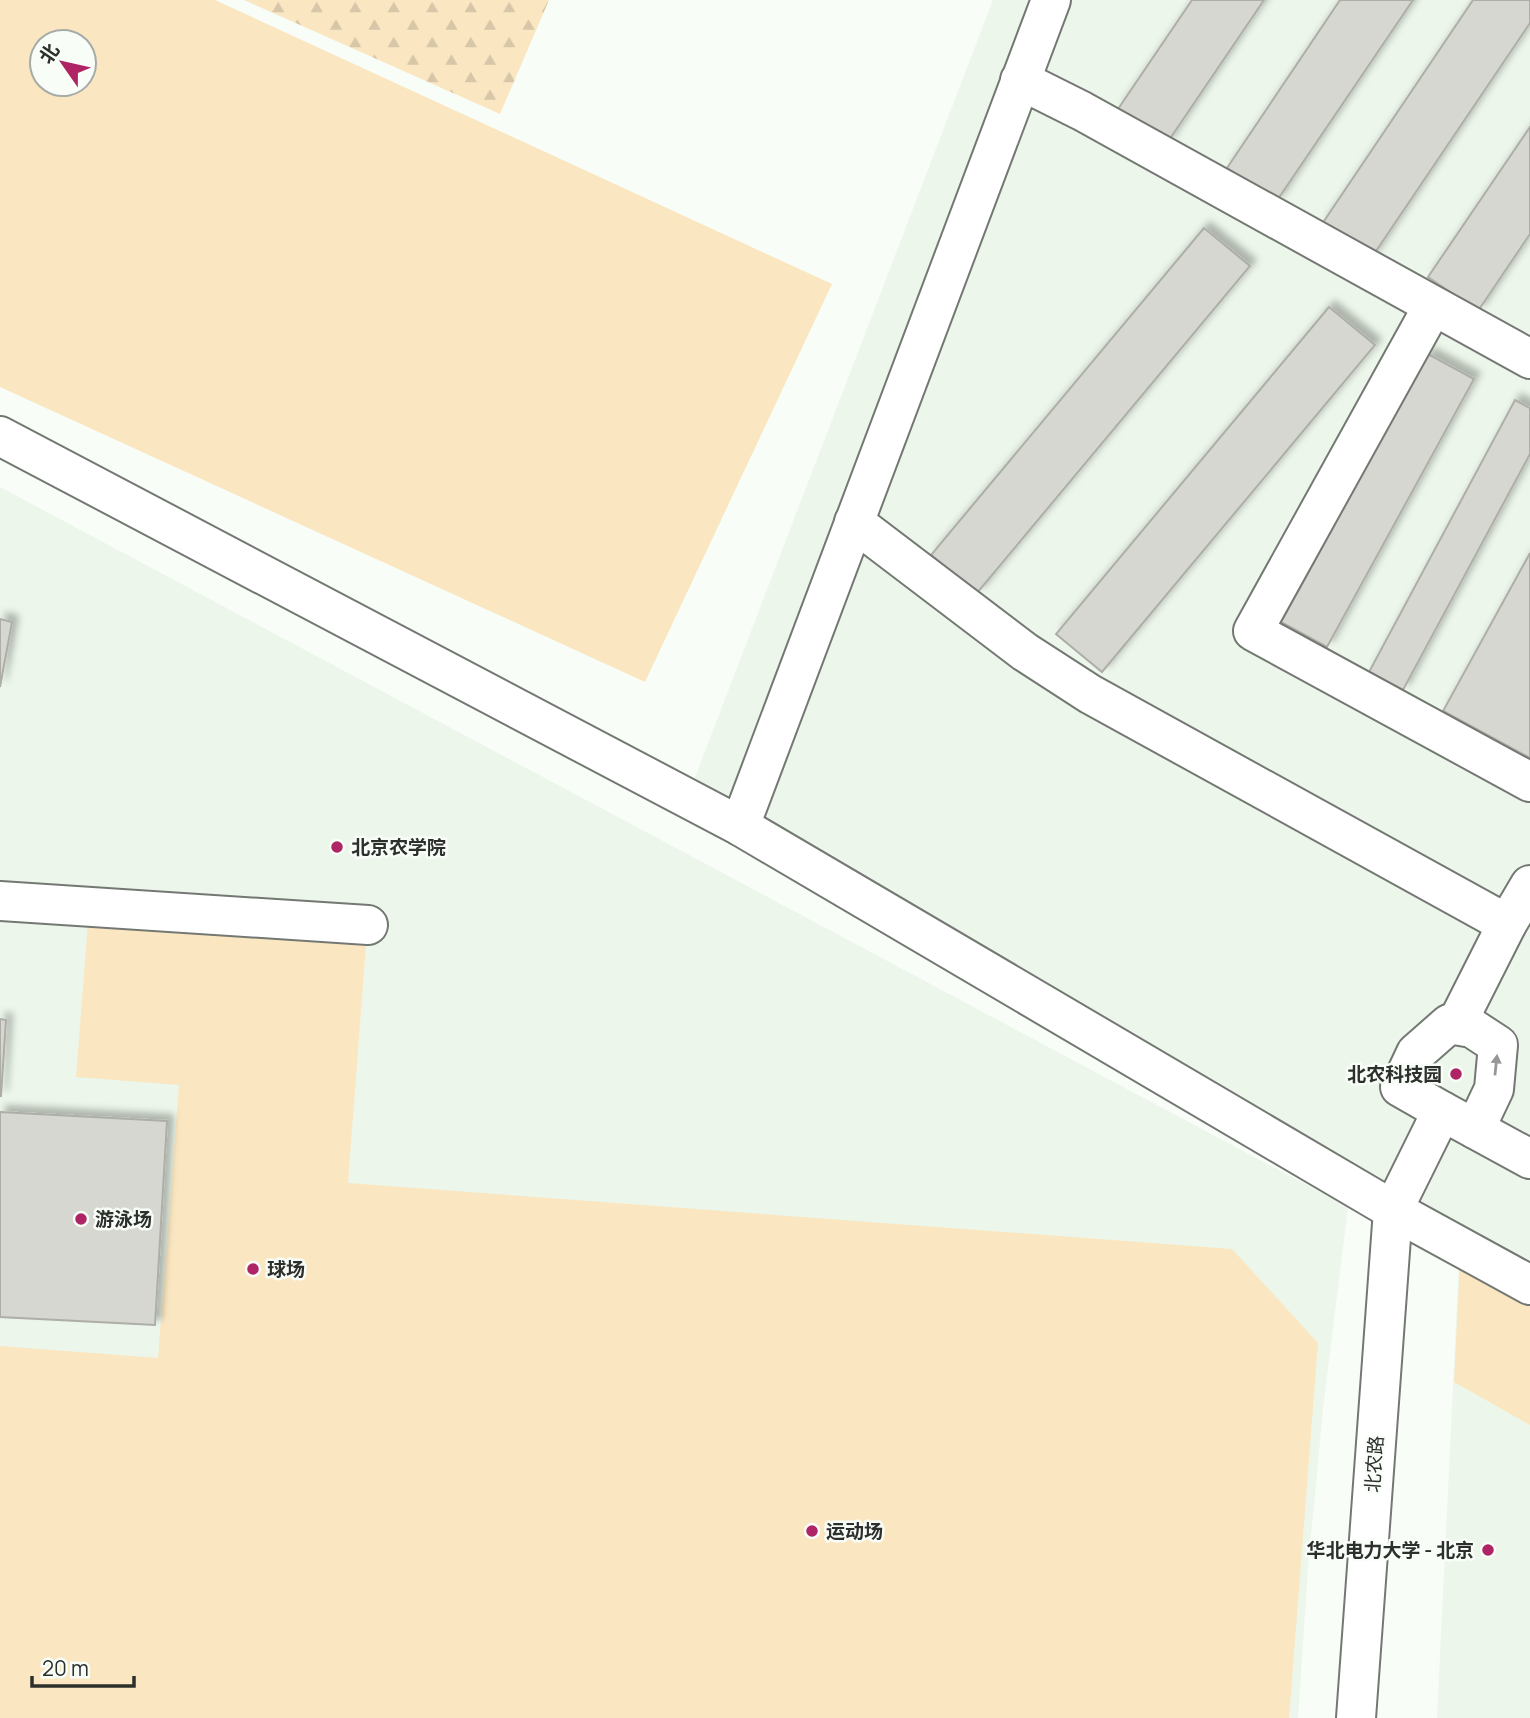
<svg xmlns="http://www.w3.org/2000/svg" width="1530" height="1718" font-family="Manrope,'Noto Sans SC',sans-serif">
	<style>
		.built { fill: #ecf6ea }
		.grass { fill: #fae7c2; fill-rule: evenodd }
		.forest { fill: url(#forest-firs) }
		.building { fill: #d6d7d0; stroke: #aeaea8; stroke-width: 2; filter: url(#shadow) }
		.lines { fill: none; stroke-linecap: round; stroke-linejoin: round }
		.minor-casing { stroke: #747873; stroke-width: 42 }
		.minor { stroke: #fff; stroke-width: 38 }
		.oneway { fill: #969796 }
		.poi-dot { fill: #ae2465; stroke: #f8fdf8; stroke-width: 2.5 }
		.labels { text-anchor: middle; stroke-width: 5; stroke-linejoin: round; paint-order: stroke }
		.poi-label { font-size: 19px; font-weight: bold; fill: #2d2f2d; stroke: #f8fdf8; text-anchor: start }
		.street-label { font-size: 19px; fill: #2d2f2d; stroke: #f8fdf8 }
	</style>
	<defs>
		<pattern id="forest-firs" width="22" height="20" patternUnits="userSpaceOnUse" patternTransform="scale(1.75)"><rect width="22" height="20" fill="#fae7c2"/><path d="M5 1l3.5 6h-7zM16 11l3.5 6h-7z" fill="#d7c6a7"/></pattern>
		<filter id="shadow"><feDropShadow dx="6" dy="-6" stdDeviation="3.5" flood-color="#0004"/></filter>
	</defs>
	<rect width="100%" height="100%" fill="#f8fdf8"/>
	<!-- built -->
	<g class="built">
		<path d="M 993,0 L 1530,0 L 1530,1718 L 1437,1718 L 1460,1242 L 694,780 Z"/>
		<path d="M 0,487 L 1348,1207 L 1323,1409 L 1308,1568 L 1298,1718 L 0,1718 Z"/>
	</g>
	<!-- grass -->
	<g class="grass">
		<path d="M 0,0 L 215,0 L 832,284 L 645,682 L 0,387 ZM 42,42 L 84,42 L 84,84 L 42,84 Z"/>
		<path d="M 88,923 L 366,944 L 348,1183 L 1232,1249 L 1318,1343 L 1289,1718 L 0,1718 L 0,1346 L 158,1358 L 179,1085 L 76,1077 Z"/>
		<path d="M 1461,1242 L 1530,1281 L 1530,1425 L 1454,1382 Z"/>
	</g>
	<!-- forest -->
	<path class="forest" d="M 244,0 L 549,0 L 500,114 Z"/>
	<!-- building -->
	<g class="building">
		<path d="M 1192,0 L 1264,0 L 1167,143 L 1118,109 Z"/>
		<path d="M 1340,0 L 1413,0 L 1276,202 L 1227,168 Z"/>
		<path d="M 1473,0 L 1530,0 L 1530,23 L 1372,257 L 1322,224 Z"/>
		<path d="M 1530,127 L 1530,234 L 1478,311 L 1428,277 Z"/>
		<path d="M 1204,228 L 1250,266 L 977,593 L 931,555 Z"/>
		<path d="M 1329,307 L 1375,345 L 1102,672 L 1056,634 Z"/>
		<path d="M 1428,354 L 1474,379 L 1327,647 L 1281,622 Z"/>
		<path d="M 1515,400 L 1530,408 L 1530,454 L 1403,690 L 1369,672 Z"/>
		<path d="M 1530,553 L 1530,758 L 1443,711 Z"/>
		<path d="M 0,619 L 12,622 L 0,687 Z"/>
		<path d="M 0,1019 L 6,1020 L 1,1096 L 0,1096 Z"/>
		<path d="M 0,1112 L 167,1121 L 155,1325 L 0,1317 Z"/>
	</g>
	<g class="lines">
		<defs>
			<g id="minor">
				<path d="M 1020,80 L 1082,111 L 1530,359"/>
				<path d="M 1433,306 L 1253,631 L 1530,782"/>
				<path d="M 0,436 L 740,826 L 1393,1210 L 1530,1285"/>
				<path d="M 854,522 L 1025,652 L 1090,694 L 1507,924"/>
				<path d="M 740,826 L 1051,0"/>
				<path d="M 0,901 L 368,925"/>
				<path d="M 1456,1025 L 1507,924 L 1530,885"/>
				<path d="M 1442,1111 L 1400,1087 L 1416,1053 L 1449,1024 L 1472,1028 L 1498,1045 L 1494,1089 L 1475,1129"/>
				<path d="M 1356,1718 L 1393,1210 L 1442,1111 L 1530,1159"/>
			</g>
		</defs>
		<!-- minor casing -->
		<use href="#minor" class="minor-casing"/>
		<!-- minor -->
		<use href="#minor" class="minor"/>
	</g>
	<!-- one-way arrows -->
	<defs><path id="oneway-solid" d="M-6-.8H1V-3.2L6.5 0L1 3.2V.8H-6Z" transform="scale(1.75)"/></defs>
	<use class="oneway" href="#oneway-solid" transform="translate(1496 1065) rotate(-84)"/>
	<!-- markers -->
	<g class="poi-dot">
		<circle cx="337" cy="847" r="7"/>
		<circle cx="1456" cy="1074" r="7"/>
		<circle cx="81" cy="1219" r="7"/>
		<circle cx="253" cy="1269" r="7"/>
		<circle cx="812" cy="1531" r="7"/>
		<circle cx="1488" cy="1550" r="7"/>
	</g>
	<g class="labels">
		<!-- poi labels -->
		<g class="poi-label">
			<text x="351" y="854">北京农学院</text>
			<text x="1442" y="1081" text-anchor="end">北农科技园</text>
			<text x="95" y="1226">游泳场</text>
			<text x="267" y="1276">球场</text>
			<text x="826" y="1538">运动场</text>
			<text x="1474" y="1557" text-anchor="end">华北电力大学 - 北京</text>
		</g>
		<!-- street labels -->
		<g class="street-label">
			<text transform="translate(1374 1464) rotate(-86)" y="7">北农路</text>
		</g>
	</g>
	<!-- north arrow -->
	<g transform="translate(63 63) rotate(304)"><circle r="33" fill="#f8fdf8" stroke="#a7aba7" stroke-width="2"/>
	<path d="M0-5L12 26L0 18L-12 26Z" fill="#ae2465"/>
	<text y="-10" font-size="19" font-weight="bold" text-anchor="middle" fill="#2d2f2d">北</text>
	</g>
	<!-- scale -->
	<path d="M32 1676v10h102v-10" fill="none" stroke="#2d2f2d" stroke-width="3.5"/>
	<text x="42" y="1676" font-size="21" fill="#2d2f2d" stroke="#f8fdf8" stroke-width="5" paint-order="stroke">20 m</text>
</svg>
